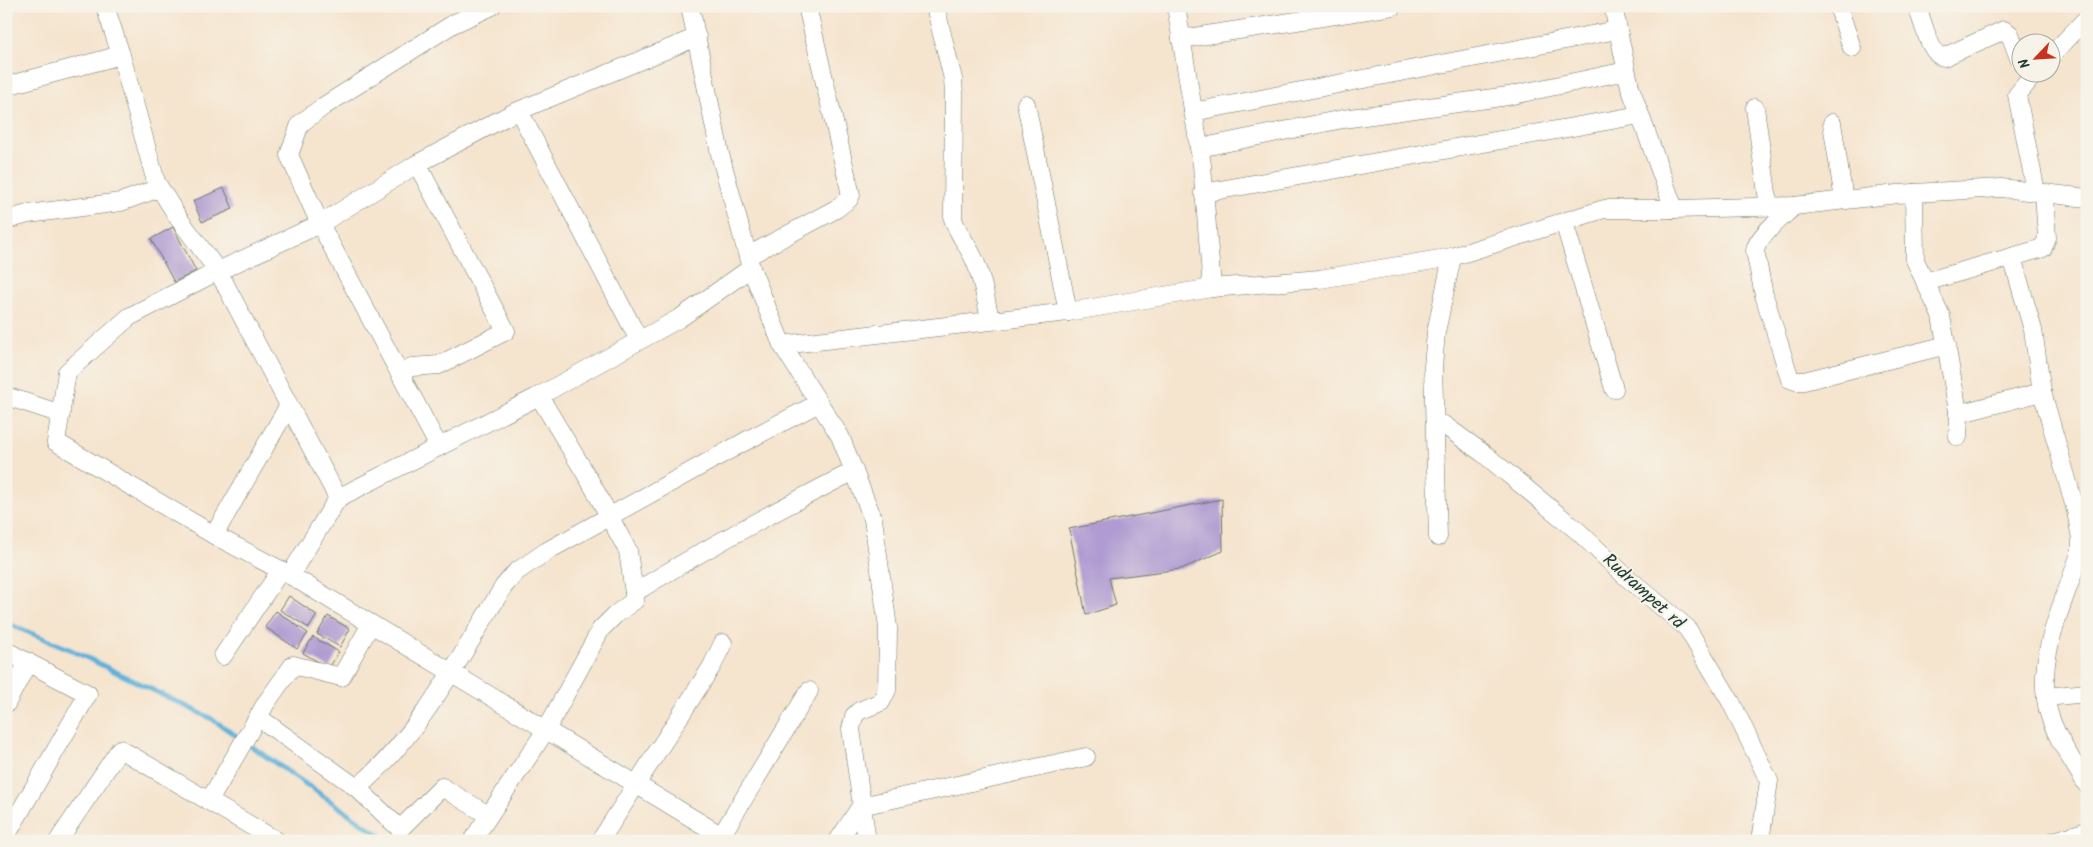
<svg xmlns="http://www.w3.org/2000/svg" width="2093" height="847" font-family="Kalam,sans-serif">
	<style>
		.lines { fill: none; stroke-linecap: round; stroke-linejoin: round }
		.stream { stroke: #5eb1da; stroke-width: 5 }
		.building { fill: #b09cd2 }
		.minor-casing { stroke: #6a776a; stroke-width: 19 }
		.minor { stroke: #fff; stroke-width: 18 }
		.labels { text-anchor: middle; stroke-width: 4; stroke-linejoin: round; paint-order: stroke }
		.street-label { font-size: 18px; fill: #1f3d34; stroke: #f7f3e8 }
	</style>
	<rect width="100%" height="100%" fill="#f7f3e8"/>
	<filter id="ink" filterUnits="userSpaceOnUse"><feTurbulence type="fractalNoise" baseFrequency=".02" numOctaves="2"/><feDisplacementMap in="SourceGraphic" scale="10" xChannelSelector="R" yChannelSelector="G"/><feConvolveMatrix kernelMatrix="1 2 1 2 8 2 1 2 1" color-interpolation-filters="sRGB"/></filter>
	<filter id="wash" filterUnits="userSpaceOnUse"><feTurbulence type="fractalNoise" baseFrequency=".0096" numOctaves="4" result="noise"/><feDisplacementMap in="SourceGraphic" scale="20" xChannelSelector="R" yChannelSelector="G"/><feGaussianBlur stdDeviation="1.12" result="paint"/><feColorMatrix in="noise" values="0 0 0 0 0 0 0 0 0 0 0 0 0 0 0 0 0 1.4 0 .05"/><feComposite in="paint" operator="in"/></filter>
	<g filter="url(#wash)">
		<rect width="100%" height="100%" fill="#f5e4ce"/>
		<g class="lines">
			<!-- stream -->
			<path class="stream" d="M 6,623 L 67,648 L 212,719 L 388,841"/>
		</g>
		<g id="blocks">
			<!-- building -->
			<g class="building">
				<path d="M 224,188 L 233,209 L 202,222 L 193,201 Z"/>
				<path d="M 173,227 L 196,271 L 174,282 L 151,239 Z"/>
				<path d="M 1222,499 L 1223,551 L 1181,569 L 1109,578 L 1116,605 L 1086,615 L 1069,529 Z"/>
				<path d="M 289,596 L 317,615 L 309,628 L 280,610 Z"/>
				<path d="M 276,611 L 308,633 L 297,649 L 265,627 Z"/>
				<path d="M 328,616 L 350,629 L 340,647 L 317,634 Z"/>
				<path d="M 313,637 L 339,652 L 329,668 L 303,653 Z"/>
			</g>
		</g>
	</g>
	<g filter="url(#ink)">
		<use href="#blocks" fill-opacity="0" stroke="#6a776a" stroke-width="1"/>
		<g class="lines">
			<defs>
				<g id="minor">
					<path d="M 105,6 L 121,55 L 156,182 L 179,219 L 218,271 L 129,317 L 67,372 L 56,442 L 214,535 L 290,575 L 730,841"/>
					<path d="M 690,6 L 720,154 L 751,268 L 782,345 L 840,436 L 873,519 L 888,628 L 887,690 L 881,702 L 859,711 L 854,716 L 851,729 L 867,841"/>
					<path d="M 935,6 L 953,79 L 954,95 L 953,219 C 958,234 969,247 975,261 C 983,280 986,300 990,320"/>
					<path d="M 1176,6 L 1202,165 L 1212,288 L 1320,279 L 1452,257 L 1604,209 L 1674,209"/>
					<path d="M 1613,6 L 1630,87 L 1674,209 L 1794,206 L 1897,194 L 2001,188 L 2087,198"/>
					<path d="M 1838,6 L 1852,48"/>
					<path d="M 1917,6 C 1922,19 1930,56 1944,57 L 2004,30 L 2010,34 L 2020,61"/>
					<path d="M 697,37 L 513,113 L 417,164 L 320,224 L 218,271 L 338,498 L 539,396 L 680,318 L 751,268"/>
					<path d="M 1181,39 L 1393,6"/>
					<path d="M 2050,57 L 2087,18"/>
					<path d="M 2036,72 L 2017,95 L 2036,192"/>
					<path d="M 6,86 L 121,55"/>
					<path d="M 1026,104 L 1068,312"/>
					<path d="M 1755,108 L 1769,207"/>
					<path d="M 519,111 L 639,340"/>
					<path d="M 1193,112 L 1617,30"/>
					<path d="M 1832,123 L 1844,200"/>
					<path d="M 1199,148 L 1343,119 L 1508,96 L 1626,71"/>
					<path d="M 1203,193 L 1640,115"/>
					<path d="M 1914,193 L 1915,260 L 1941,316 L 1959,417 L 1958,437"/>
					<path d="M 1794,206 C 1783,217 1757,236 1755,251 L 1764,295 L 1790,379 L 1795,381 L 1804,381 L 1947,345"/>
					<path d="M 6,220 L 28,214 L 121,202 L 159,188"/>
					<path d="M 1564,222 L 1614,389"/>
					<path d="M 748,256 L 836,209 L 849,199 L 851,195 L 807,6"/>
					<path d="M 1925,282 L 2043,248 L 2047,238 L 2044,193"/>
					<path d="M 782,345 L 1068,312 L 1212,288"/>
					<path d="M 400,373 L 412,367 L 439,365 L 506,331 L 417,164"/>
					<path d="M 2042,392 L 2076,511 L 2081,539 L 2081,550 C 2065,602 2035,655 2048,710 C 2055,737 2073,761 2087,785"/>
					<path d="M 6,396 L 61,414"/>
					<path d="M 1958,414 L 2042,392 L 2033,330 L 2012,257"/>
					<path d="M 1444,425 L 1484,454 L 1579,532 L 1623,574 L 1687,628 L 1731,702 L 1769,781 L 1760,841"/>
					<path d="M 439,447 L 320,224 L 289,155 L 300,124 L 324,106 L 453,24 L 492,6"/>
					<path d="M 214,535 L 289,405"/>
					<path d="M 1438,537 L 1433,367 L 1436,332 L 1452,257"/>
					<path d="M 290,575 L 338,498"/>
					<path d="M 634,593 C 705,548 779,509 854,471"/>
					<path d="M 6,651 L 88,694 L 6,836"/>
					<path d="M 223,656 L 281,570"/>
					<path d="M 2046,697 L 2087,693"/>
					<path d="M 6,704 L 28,662"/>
					<path d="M 357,788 L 258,717 L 266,703 L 293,665 L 341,677 L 371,624"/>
					<path d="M 209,801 L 258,717"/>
					<path d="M 488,815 L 442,787 L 400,829 L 357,788 C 421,734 460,656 504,586 L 516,572 L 547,551 L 744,442 L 819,403"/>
					<path d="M 58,841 L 120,749 L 277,841"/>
					<path d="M 472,841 L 546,730 L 601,629 L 615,615 L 635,600 L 628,551 L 590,481 L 539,396"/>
					<path d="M 600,841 L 712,666 L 723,643"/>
					<path d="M 718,841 L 809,691"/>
					<path d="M 838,841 L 861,806 L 1086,757"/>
					<path d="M 2054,841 L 2087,831"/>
				</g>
			</defs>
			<!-- minor casing -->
			<use href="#minor" class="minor-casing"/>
			<!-- minor -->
			<use href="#minor" class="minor"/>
		</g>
	</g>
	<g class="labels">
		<!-- street labels -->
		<g class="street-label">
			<text transform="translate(1644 591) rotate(42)" y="6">Rudrampet rd</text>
		</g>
	</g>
	<!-- margin -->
	<rect width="2093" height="847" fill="none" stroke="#f7f3e8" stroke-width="25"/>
	<!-- north arrow -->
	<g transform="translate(2036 58) rotate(245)"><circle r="24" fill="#f7f3e8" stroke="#a1aaa0"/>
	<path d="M0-4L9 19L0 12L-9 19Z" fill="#c8321e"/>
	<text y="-8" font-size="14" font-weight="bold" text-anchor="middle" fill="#1f3d34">N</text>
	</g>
</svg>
